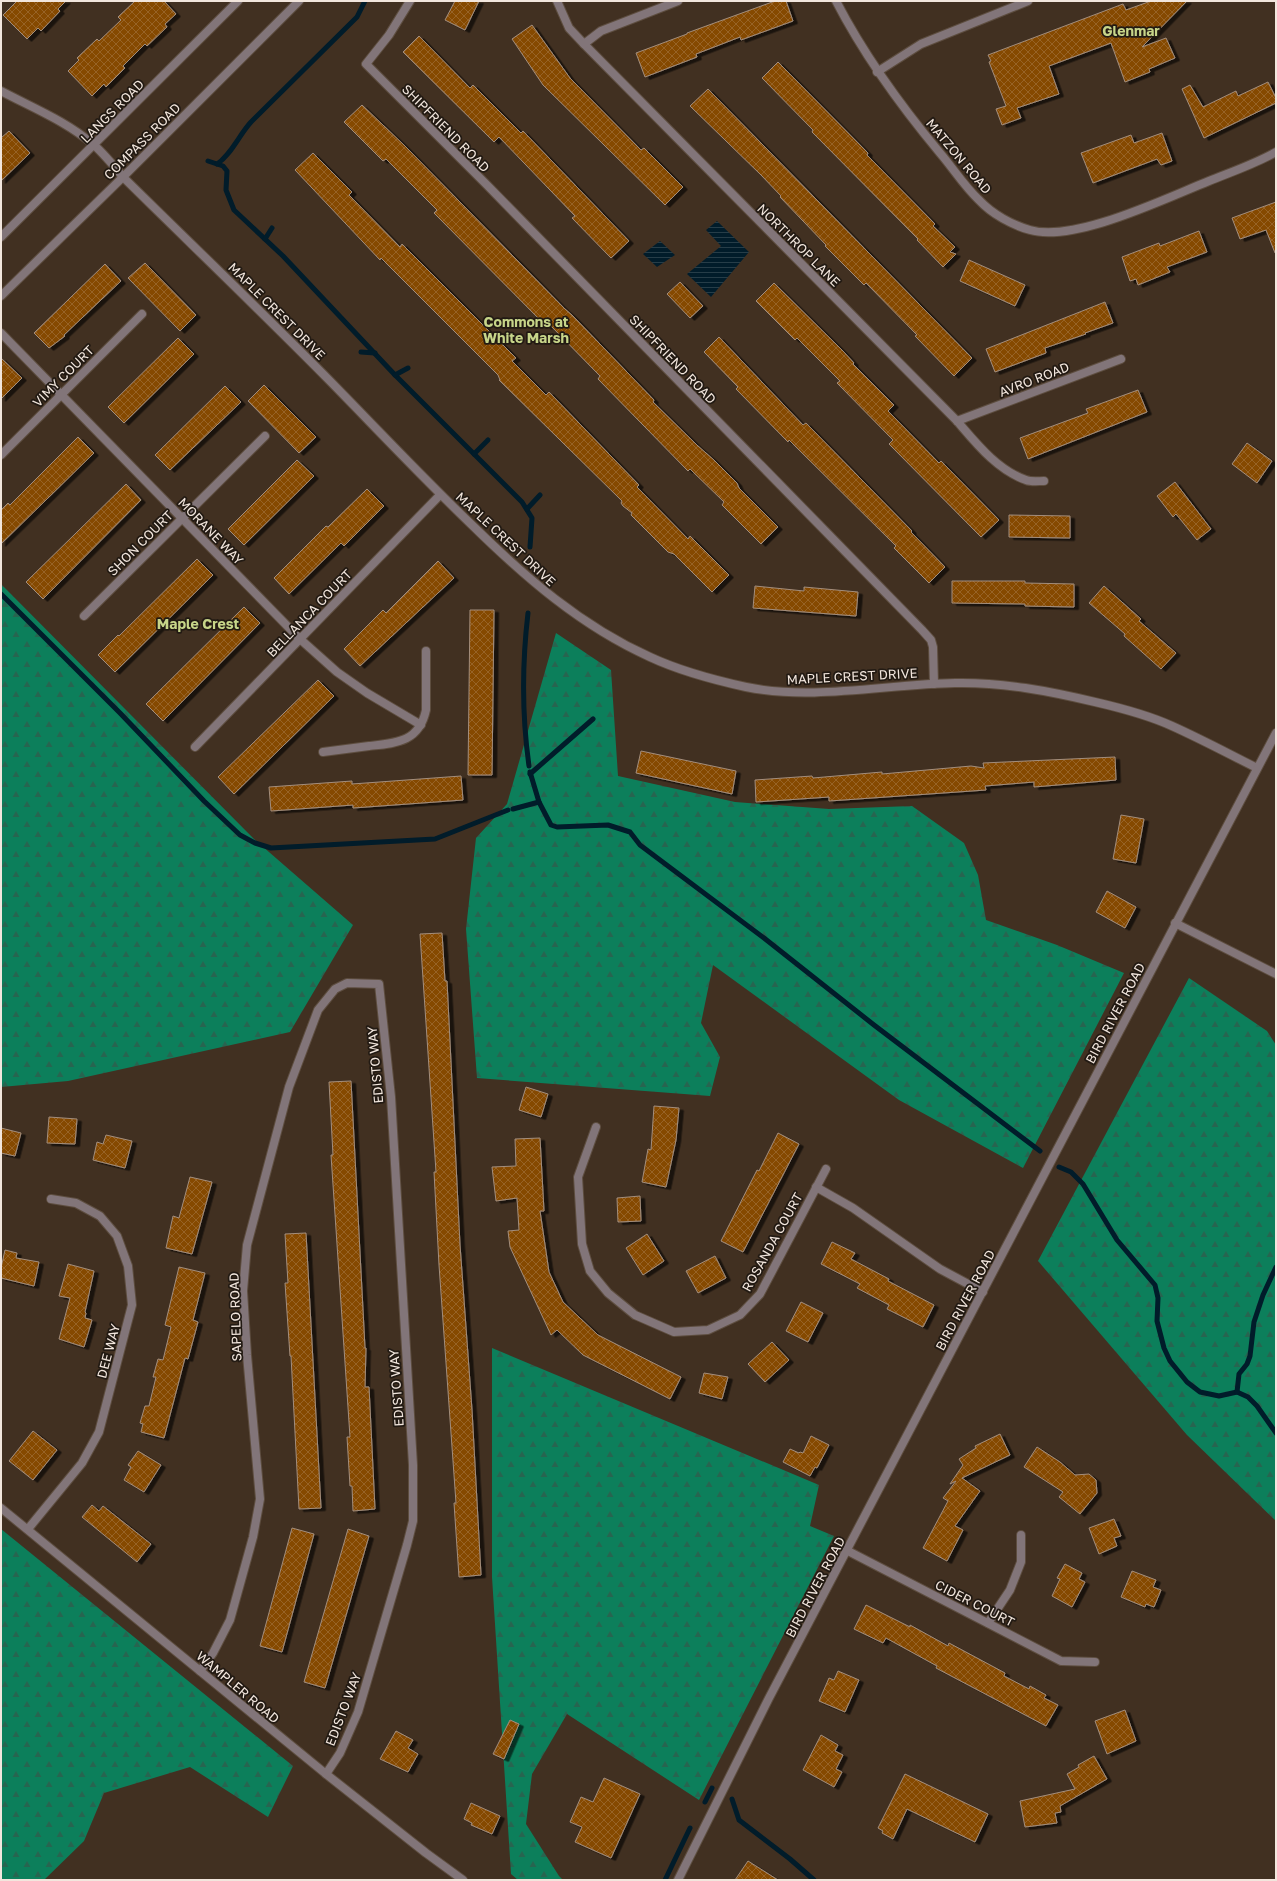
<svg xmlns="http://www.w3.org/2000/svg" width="1277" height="1881" font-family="'Golos Text',sans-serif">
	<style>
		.forest { fill: url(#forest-firs) }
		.water { fill: url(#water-rules) }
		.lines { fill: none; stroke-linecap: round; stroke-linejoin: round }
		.stream { stroke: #011c2a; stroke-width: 5 }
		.building { fill: url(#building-cross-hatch); stroke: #a38e7d; filter: url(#shadow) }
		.minor-casing { stroke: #5d4d3f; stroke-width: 10 }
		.tertiary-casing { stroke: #5d4d3f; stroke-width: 10 }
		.minor { stroke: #827579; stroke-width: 8 }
		.tertiary { stroke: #827579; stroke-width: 8 }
		.labels { text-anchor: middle; stroke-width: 3.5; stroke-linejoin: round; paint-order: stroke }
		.street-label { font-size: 13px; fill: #f2e6dd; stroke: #221a13 }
		.neighbourhood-label { font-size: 14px; font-weight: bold; fill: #c7d589; stroke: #221a13 }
	</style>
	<defs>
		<pattern id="forest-firs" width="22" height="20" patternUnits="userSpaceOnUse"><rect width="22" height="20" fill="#0c7f5b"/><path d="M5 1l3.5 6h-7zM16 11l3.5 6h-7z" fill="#276550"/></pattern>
		<pattern id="water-rules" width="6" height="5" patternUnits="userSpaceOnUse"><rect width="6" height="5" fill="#011c2a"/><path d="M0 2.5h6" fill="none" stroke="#263d48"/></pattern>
		<pattern id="building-cross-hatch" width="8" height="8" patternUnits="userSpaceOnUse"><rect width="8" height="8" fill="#854902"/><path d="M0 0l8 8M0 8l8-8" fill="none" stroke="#976326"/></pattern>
		<filter id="shadow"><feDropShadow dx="4.5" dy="2.5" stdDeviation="0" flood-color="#0009"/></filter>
	</defs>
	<rect width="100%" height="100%" fill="#413021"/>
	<!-- forest -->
	<g class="forest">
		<path d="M 1,584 L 254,839 L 353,925 L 290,1032 L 68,1081 L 1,1087 Z"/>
		<path d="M 556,633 L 611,670 L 618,776 L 735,802 L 829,809 L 912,806 L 964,843 L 978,875 L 986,920 L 1057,945 L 1124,973 L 1023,1168 L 899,1100 L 713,965 L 701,1023 L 720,1057 L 710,1096 L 477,1078 L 466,929 L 476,838 L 507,804 Z"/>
		<path d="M 1189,978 L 1267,1031 L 1276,1045 L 1276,1521 L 1187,1435 L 1038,1261 Z"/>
		<path d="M 492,1348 L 819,1485 L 810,1526 L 834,1536 L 699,1800 L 567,1714 L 532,1774 L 526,1824 L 559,1876 L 563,1880 L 518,1880 L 511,1874 L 492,1577 Z"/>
		<path d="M 1,1529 L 293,1766 L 268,1817 L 190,1767 L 104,1793 L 84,1841 L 44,1880 L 1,1880 Z"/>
	</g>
	<!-- water -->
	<g class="water">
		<path d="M 717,221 L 749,252 L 711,297 L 687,274 L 721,246 L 706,230 Z"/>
		<path d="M 660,241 L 675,255 L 657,267 L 643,254 Z"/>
	</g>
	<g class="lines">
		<!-- stream -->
		<g class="stream">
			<path d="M 208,161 L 223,166 L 227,171 L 226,190 L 234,210 L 283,256 L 395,375 L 522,502 L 532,518 L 530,547"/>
			<path d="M 217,164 C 231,155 239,135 251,122 L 357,17 L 365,1"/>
			<path d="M 265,239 L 272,228"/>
			<path d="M 361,352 L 375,353"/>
			<path d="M 395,375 L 408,368"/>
			<path d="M 474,454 L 488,440"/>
			<path d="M 527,509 L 540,495"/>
			<path d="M 1,594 L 120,713 L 204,801 L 240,835 L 255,843 L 271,848 L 435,839 L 508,810"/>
			<path d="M 528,613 C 522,664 522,716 529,766"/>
			<path d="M 530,772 L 539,802 L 551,825 L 557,827 L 608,825 L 630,832 L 640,845 L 764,938 L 874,1025 L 1040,1151"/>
			<path d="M 530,774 L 593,719"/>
			<path d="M 513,809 L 539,802"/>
			<path d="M 1059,1167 L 1071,1172 L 1083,1184 L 1117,1240 L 1155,1285 L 1158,1298 L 1157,1321 L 1164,1348 L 1170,1361 L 1187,1382 L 1200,1392 L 1219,1396 L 1237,1392 L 1248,1397 L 1257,1406 L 1276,1433"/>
			<path d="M 1237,1392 L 1239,1374 L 1247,1364 L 1250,1356 L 1254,1322 L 1263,1295 L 1276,1267"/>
			<path d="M 732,1799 L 739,1820 L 790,1859 L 814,1880"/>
			<path d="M 705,1802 L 712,1788"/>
			<path d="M 665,1880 L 690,1828"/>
		</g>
	</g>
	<!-- building -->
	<g class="building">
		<path d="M 17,1 L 66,1 L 58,9 L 60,11 L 41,31 L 38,28 L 27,39 L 3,15 Z"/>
		<path d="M 135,1 L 164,1 L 176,14 L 165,24 L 167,27 L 147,46 L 145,44 L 123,66 L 125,68 L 106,87 L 104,84 L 92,96 L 68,71 L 79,60 L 77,58 L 97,39 L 99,41 L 121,20 L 118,17 Z"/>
		<path d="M 455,1 L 479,1 L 465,30 L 445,20 Z"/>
		<path d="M 775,1 L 786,1 L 793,21 L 741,40 L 740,37 L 696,54 L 697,57 L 645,77 L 636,53 L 687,34 L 687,33 Z"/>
		<path d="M 1151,1 L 1187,1 L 1142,47 L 1166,38 L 1175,58 L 1149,69 L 1150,72 L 1125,82 L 1111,43 L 1049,66 L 1059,94 L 1017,108 L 1021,118 L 1002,125 L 996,109 L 1006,106 L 989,62 L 991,61 L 988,55 L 1123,4 L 1126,10 Z"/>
		<path d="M 532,25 L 570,78 L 641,150 L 644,148 L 683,187 L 665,205 L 543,85 L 512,39 Z"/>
		<path d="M 419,36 L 470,88 L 473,85 L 521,133 L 523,131 L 629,241 L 611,258 L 572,218 L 575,216 L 499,137 L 494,142 L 403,52 Z"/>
		<path d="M 778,62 L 868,153 L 867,155 L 935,224 L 933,226 L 955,247 L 950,252 L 956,254 L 943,267 L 917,240 L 918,239 L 812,132 L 813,130 L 762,78 Z"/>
		<path d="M 1268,82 L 1276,98 L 1276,103 L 1204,138 L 1182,89 L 1190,85 L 1203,107 L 1236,91 L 1238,96 Z"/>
		<path d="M 708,89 L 972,358 L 954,376 L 915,336 L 917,335 L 866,283 L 864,285 L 825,246 L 826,245 L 780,197 L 781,196 L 761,175 L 690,106 Z"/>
		<path d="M 362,105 L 405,146 L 565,309 L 572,315 L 654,400 L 653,402 L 698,446 L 714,460 L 737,483 L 739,488 L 778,527 L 761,544 L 722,505 L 724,502 L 690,469 L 688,471 L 598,379 L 600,376 L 550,325 L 547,327 L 434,213 L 437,210 L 386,159 L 383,161 L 344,122 Z"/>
		<path d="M 9,131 L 30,153 L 1,181 L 1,138 Z"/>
		<path d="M 1162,133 L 1172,161 L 1161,165 L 1157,159 L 1093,183 L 1081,153 L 1131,135 L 1134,143 Z"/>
		<path d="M 313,153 L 352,192 L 349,195 L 400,247 L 402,244 L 516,358 L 512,361 L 546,395 L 549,392 L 639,485 L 637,487 L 688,539 L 690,536 L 729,575 L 712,592 L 674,554 L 668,552 L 631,515 L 632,513 L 623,506 L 621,503 L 622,501 L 499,380 L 500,380 L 498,375 L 381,258 L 380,260 L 295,170 Z"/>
		<path d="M 1276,202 L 1276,253 L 1275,253 L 1266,230 L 1240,239 L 1232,218 Z"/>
		<path d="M 1199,231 L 1207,252 L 1167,267 L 1170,272 L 1138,285 L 1136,279 L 1130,281 L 1122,257 L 1159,243 L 1160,246 Z"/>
		<path d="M 969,260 L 1025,285 L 1015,306 L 960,281 Z"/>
		<path d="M 145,263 L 196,315 L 180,331 L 128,278 Z"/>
		<path d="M 105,264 L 121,281 L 64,335 L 65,336 L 49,348 L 34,333 Z"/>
		<path d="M 680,282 L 703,306 L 690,318 L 667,294 Z"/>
		<path d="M 774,283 L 843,351 L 854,363 L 853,364 L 894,405 L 888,411 L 939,463 L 941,461 L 999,520 L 981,537 L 889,444 L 893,440 L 837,383 L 840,381 L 797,338 L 795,340 L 756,301 Z"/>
		<path d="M 1105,302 L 1113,323 L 1085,333 L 1086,334 L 1045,348 L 1046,353 L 995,372 L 986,349 Z"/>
		<path d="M 719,337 L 803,425 L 806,423 L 912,531 L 911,532 L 945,567 L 929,583 L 894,548 L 896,546 L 789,440 L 788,442 L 736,389 L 738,387 L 704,352 Z"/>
		<path d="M 178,338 L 194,354 L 124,423 L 108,407 Z"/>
		<path d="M 1,358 L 22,378 L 1,399 Z"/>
		<path d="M 264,385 L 316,437 L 299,453 L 248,401 Z"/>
		<path d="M 225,386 L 241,402 L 170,470 L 155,455 Z"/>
		<path d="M 1138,390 L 1147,412 L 1028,459 L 1020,438 L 1088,413 L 1086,409 Z"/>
		<path d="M 78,437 L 94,453 L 1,544 L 1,510 L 8,503 L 10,505 Z"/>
		<path d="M 1247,443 L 1272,461 L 1257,483 L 1232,464 Z"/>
		<path d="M 297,460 L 314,476 L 244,545 L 228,529 Z"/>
		<path d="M 1175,482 L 1211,529 L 1197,540 L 1176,514 L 1173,517 L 1157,496 Z"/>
		<path d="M 126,484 L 141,500 L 43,599 L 26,582 Z"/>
		<path d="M 367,489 L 384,506 L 344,546 L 341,543 L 289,594 L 274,578 L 326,526 L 328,527 Z"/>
		<path d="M 1009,515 L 1070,516 L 1070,538 L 1009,537 Z"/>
		<path d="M 197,559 L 213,575 L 115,672 L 98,655 L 118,635 L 119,636 Z"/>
		<path d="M 438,561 L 454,578 L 360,666 L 344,649 L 383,610 L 386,613 Z"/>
		<path d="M 952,581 L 1025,581 L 1025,583 L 1074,584 L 1074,607 L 1025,606 L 1025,604 L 952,603 Z"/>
		<path d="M 755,586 L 804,591 L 804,587 L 858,592 L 856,616 L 753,608 Z"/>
		<path d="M 1104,586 L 1141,619 L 1139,621 L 1176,653 L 1161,669 L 1124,636 L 1125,634 L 1089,603 Z"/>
		<path d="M 244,607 L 260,623 L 163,721 L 146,704 Z"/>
		<path d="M 470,610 L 494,610 L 492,775 L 468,775 Z"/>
		<path d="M 318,680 L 334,696 L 234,794 L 218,777 Z"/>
		<path d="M 641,751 L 736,771 L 732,794 L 636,773 Z"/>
		<path d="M 1115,757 L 1116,780 L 1034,787 L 1034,782 L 985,786 L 986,790 L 829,801 L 829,797 L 756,802 L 755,780 L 812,776 L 813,778 L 882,772 L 882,774 L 971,766 L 984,768 L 983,763 Z"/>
		<path d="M 461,776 L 463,800 L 353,808 L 353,805 L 271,811 L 269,787 L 352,781 L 352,784 Z"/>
		<path d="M 1121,815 L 1144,819 L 1136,863 L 1113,859 Z"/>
		<path d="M 1107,891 L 1136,907 L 1125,928 L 1096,912 Z"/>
		<path d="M 442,933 L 445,981 L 447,981 L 460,1245 L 472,1410 L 481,1575 L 459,1577 L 454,1503 L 456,1503 L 439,1265 L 434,1172 L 436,1172 L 420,934 Z"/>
		<path d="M 351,1081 L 365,1348 L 366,1348 L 365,1387 L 369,1387 L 375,1509 L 353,1511 L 352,1486 L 350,1486 L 347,1437 L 350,1437 L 331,1155 L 333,1155 L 329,1082 Z"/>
		<path d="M 526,1087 L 548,1094 L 541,1117 L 519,1110 Z"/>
		<path d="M 654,1106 L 679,1108 L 676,1140 L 666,1187 L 642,1182 L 648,1149 L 651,1150 Z"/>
		<path d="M 49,1117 L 77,1119 L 75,1144 L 47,1143 Z"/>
		<path d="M 1,1128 L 21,1133 L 15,1156 L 1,1153 Z"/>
		<path d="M 778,1133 L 799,1144 L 743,1252 L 721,1241 L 757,1170 L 759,1171 Z"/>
		<path d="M 106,1135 L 132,1141 L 125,1168 L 93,1160 L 97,1142 L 103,1144 Z"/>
		<path d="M 540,1138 L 544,1211 L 540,1211 L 549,1272 L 563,1302 L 598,1335 L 681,1377 L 670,1399 L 583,1355 L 557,1330 L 551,1335 L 510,1247 L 508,1231 L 519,1230 L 517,1198 L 496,1201 L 492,1167 L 516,1166 L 515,1139 Z"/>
		<path d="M 190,1177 L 212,1182 L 192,1254 L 166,1248 L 173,1216 L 179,1218 Z"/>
		<path d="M 640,1196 L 641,1221 L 618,1222 L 617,1198 Z"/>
		<path d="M 306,1233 L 321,1508 L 299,1509 L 291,1356 L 290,1356 L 285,1283 L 288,1283 L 285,1234 Z"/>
		<path d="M 647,1234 L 664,1261 L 643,1275 L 626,1248 Z"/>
		<path d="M 832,1242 L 855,1253 L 851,1259 L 889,1279 L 888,1281 L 934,1305 L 923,1327 L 887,1309 L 889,1305 L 857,1288 L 860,1284 L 821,1264 Z"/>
		<path d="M 5,1250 L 17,1253 L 16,1258 L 39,1262 L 34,1286 L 1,1278 L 1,1268 Z"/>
		<path d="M 715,1256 L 726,1278 L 698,1293 L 686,1271 Z"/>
		<path d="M 68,1264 L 94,1271 L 85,1312 L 86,1313 L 85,1318 L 92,1320 L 84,1347 L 59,1339 L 70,1298 L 59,1296 Z"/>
		<path d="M 179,1267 L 205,1273 L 193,1320 L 198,1322 L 188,1359 L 185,1358 L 164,1438 L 141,1432 L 143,1424 L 140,1423 L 145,1406 L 149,1406 L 156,1377 L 153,1377 L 158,1359 L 163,1360 L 171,1327 L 165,1325 Z"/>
		<path d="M 801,1302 L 823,1313 L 808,1342 L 786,1331 Z"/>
		<path d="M 772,1342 L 789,1360 L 765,1382 L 748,1364 Z"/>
		<path d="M 704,1373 L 728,1377 L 722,1399 L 699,1393 Z"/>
		<path d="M 33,1431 L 57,1450 L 33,1480 L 9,1461 Z"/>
		<path d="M 1000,1434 L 1010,1455 L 962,1478 L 980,1491 L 955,1526 L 963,1530 L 947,1561 L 923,1548 L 948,1501 L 943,1498 L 956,1481 L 950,1484 L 963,1465 L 959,1459 L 976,1448 L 975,1446 Z"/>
		<path d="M 811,1436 L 829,1445 L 817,1468 L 815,1467 L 810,1476 L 783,1462 L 790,1449 L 799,1453 L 800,1452 L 803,1453 Z"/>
		<path d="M 1037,1447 L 1060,1462 L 1075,1475 L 1089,1474 L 1096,1480 L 1097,1493 L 1080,1514 L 1059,1497 L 1063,1492 L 1024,1467 Z"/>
		<path d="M 138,1451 L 161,1465 L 144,1492 L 124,1480 L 131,1467 L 128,1465 Z"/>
		<path d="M 92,1505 L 99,1511 L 103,1506 L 151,1544 L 137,1562 L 82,1517 Z"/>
		<path d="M 1114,1519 L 1121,1536 L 1114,1538 L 1117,1546 L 1099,1554 L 1089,1528 Z"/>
		<path d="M 292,1528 L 314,1534 L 282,1652 L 260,1646 Z"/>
		<path d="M 348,1529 L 369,1536 L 325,1688 L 304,1682 Z"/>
		<path d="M 1065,1564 L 1082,1573 L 1079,1579 L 1085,1582 L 1072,1607 L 1052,1596 L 1060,1579 L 1057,1578 Z"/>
		<path d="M 1132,1571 L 1156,1580 L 1153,1587 L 1161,1590 L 1154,1607 L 1146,1604 L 1145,1607 L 1121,1597 Z"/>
		<path d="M 866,1605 L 910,1627 L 910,1625 L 948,1646 L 949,1643 L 1005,1673 L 1004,1676 L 1029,1689 L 1030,1686 L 1046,1695 L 1044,1698 L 1058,1705 L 1046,1726 L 936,1668 L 937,1666 L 886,1638 L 883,1643 L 854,1629 Z"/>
		<path d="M 838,1671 L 859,1680 L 845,1712 L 819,1701 L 829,1678 L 834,1680 Z"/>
		<path d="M 1125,1710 L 1136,1741 L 1107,1754 L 1095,1721 Z"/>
		<path d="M 510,1720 L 519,1724 L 504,1759 L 493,1754 Z"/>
		<path d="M 396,1731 L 413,1740 L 408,1748 L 418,1754 L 408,1772 L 380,1759 Z"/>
		<path d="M 821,1735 L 838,1745 L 835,1751 L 843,1755 L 836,1769 L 842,1772 L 834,1787 L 803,1770 Z"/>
		<path d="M 1094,1756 L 1107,1779 L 1060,1806 L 1061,1812 L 1055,1813 L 1057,1823 L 1025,1827 L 1020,1801 L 1075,1789 L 1067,1774 L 1079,1767 L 1078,1765 Z"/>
		<path d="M 905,1774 L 988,1814 L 975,1842 L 907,1809 L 893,1839 L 882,1833 L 883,1831 L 878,1828 Z"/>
		<path d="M 604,1778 L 640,1794 L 611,1858 L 575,1842 L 582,1827 L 570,1822 L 581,1797 L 593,1802 Z"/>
		<path d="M 471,1803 L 500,1816 L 492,1834 L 471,1825 L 472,1823 L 464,1819 Z"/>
		<path d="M 748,1861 L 778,1880 L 735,1880 Z"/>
	</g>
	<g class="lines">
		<defs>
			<g id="minor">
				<path d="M 410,1 L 389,35 L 366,64 L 487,185 L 922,630 L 931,640 L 933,647 L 934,684"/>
				<path d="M 557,1 L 569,28 L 584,44 L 957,421 C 976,443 997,470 1026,480 C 1031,482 1038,481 1044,481"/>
				<path d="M 836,1 C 865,57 900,105 940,153 C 953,168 964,186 979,200 C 992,214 1012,225 1030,230 C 1074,243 1166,198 1209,181 C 1231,172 1255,164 1276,152"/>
				<path d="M 584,44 L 601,31 L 678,1"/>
				<path d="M 877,72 L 921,44 L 1028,1"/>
				<path d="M 1,91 C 33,108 66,121 94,145 C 104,154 114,166 123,177 C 192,245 262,312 330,381 C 377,429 423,478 472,525 C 525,577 581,626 650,657 C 680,671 714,680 746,687 C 812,701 888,684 955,683 C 1002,682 1049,691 1095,702 C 1121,708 1148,715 1172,726 C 1201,739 1229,754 1257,768"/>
				<path d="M 1,237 L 238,1"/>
				<path d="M 1,296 L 123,177 L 299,1"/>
				<path d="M 1,333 L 300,639 L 337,672 L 367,693 L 421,725"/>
				<path d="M 957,421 L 1121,359"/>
				<path d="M 1,455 L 142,314"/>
				<path d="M 84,616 L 265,436"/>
				<path d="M 195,747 L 440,495"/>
				<path d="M 323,752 C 339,750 354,748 369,746 C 397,743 419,742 426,710 L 426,651"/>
				<path d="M 1175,923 L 1276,974"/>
				<path d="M 596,1127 L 578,1177 L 582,1244 L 590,1271 L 608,1293 L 635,1315 L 674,1332 L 708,1330 L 740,1315 L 760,1294 L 826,1169"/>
				<path d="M 816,1187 L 853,1208 L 940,1269 L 983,1292"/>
				<path d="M 1,1508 L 326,1774 L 426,1853 L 463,1880"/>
				<path d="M 28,1529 L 82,1463 L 99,1432 L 132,1305 L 128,1266 L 117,1236 L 100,1216 L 76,1203 L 51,1199"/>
				<path d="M 848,1551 L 1061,1661 L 1095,1662"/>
				<path d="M 988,1623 L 1010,1590 L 1021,1562 L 1021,1535"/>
				<path d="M 200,1671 L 213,1653 L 230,1620 L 253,1537 L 260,1499 L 247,1355 L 243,1291 L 247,1245 L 289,1087 L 318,1010 L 335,989 L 347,983 L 379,984 L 391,1097 L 413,1465 L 413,1521 L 407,1545 L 358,1712 L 340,1753 L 326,1774"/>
			</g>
			<path id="tertiary" d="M 678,1880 L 769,1698 L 1276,733"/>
		</defs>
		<!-- minor casing -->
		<use href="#minor" class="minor-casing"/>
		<!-- tertiary casing -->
		<use href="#tertiary" class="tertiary-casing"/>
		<!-- minor -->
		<use href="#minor" class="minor"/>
		<!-- tertiary -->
		<use href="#tertiary" class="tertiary"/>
	</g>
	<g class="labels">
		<!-- street labels -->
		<g class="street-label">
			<text transform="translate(112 111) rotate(-45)" y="5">LANGS ROAD</text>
			<text transform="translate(446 128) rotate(45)" y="5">SHIPFRIEND ROAD</text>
			<text transform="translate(142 141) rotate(-45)" y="5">COMPASS ROAD</text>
			<text transform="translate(959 156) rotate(50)" y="5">MATZON ROAD</text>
			<text transform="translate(799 245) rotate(45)" y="5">NORTHROP LANE</text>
			<text transform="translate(277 311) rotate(45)" y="5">MAPLE CREST DRIVE</text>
			<text transform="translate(673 359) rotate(46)" y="5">SHIPFRIEND ROAD</text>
			<text transform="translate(63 376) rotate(-45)" y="5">VIMY COURT</text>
			<text transform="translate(1034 379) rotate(-21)" y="5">AVRO ROAD</text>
			<text transform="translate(211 531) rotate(46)" y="5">MORANE WAY</text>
			<text transform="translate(506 539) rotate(43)" y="5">MAPLE CREST DRIVE</text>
			<text transform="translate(140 543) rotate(-45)" y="5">SHON COURT</text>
			<text transform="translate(309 613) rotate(-46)" y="5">BELLANCA COURT</text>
			<text transform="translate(852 676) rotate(-3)" y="5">MAPLE CREST DRIVE</text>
			<text transform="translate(1115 1013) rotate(-62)" y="5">BIRD RIVER ROAD</text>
			<text transform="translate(375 1065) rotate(-95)" y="5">EDISTO WAY</text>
			<text transform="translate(772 1242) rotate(-61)" y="5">ROSANDA COURT</text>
			<text transform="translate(965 1300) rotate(-62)" y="5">BIRD RIVER ROAD</text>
			<text transform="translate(235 1317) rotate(-92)" y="5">SAPELO ROAD</text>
			<text transform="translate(108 1351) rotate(-75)" y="5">DEE WAY</text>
			<text transform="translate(396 1388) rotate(-94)" y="5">EDISTO WAY</text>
			<text transform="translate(815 1587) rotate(-62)" y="5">BIRD RIVER ROAD</text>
			<text transform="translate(975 1603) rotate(27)" y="5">CIDER COURT</text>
			<text transform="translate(238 1687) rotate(40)" y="5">WAMPLER ROAD</text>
			<text transform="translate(343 1709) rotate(-69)" y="5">EDISTO WAY</text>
		</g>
		<!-- neighbourhood labels -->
		<g class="neighbourhood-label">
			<text x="1131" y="36">Glenmar</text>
			<text x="526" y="327">Commons at<tspan x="526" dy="16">White Marsh</tspan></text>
			<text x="198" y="629">Maple Crest</text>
		</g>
	</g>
	<!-- border -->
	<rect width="1277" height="1881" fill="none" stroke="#f2e6dd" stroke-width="4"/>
</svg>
